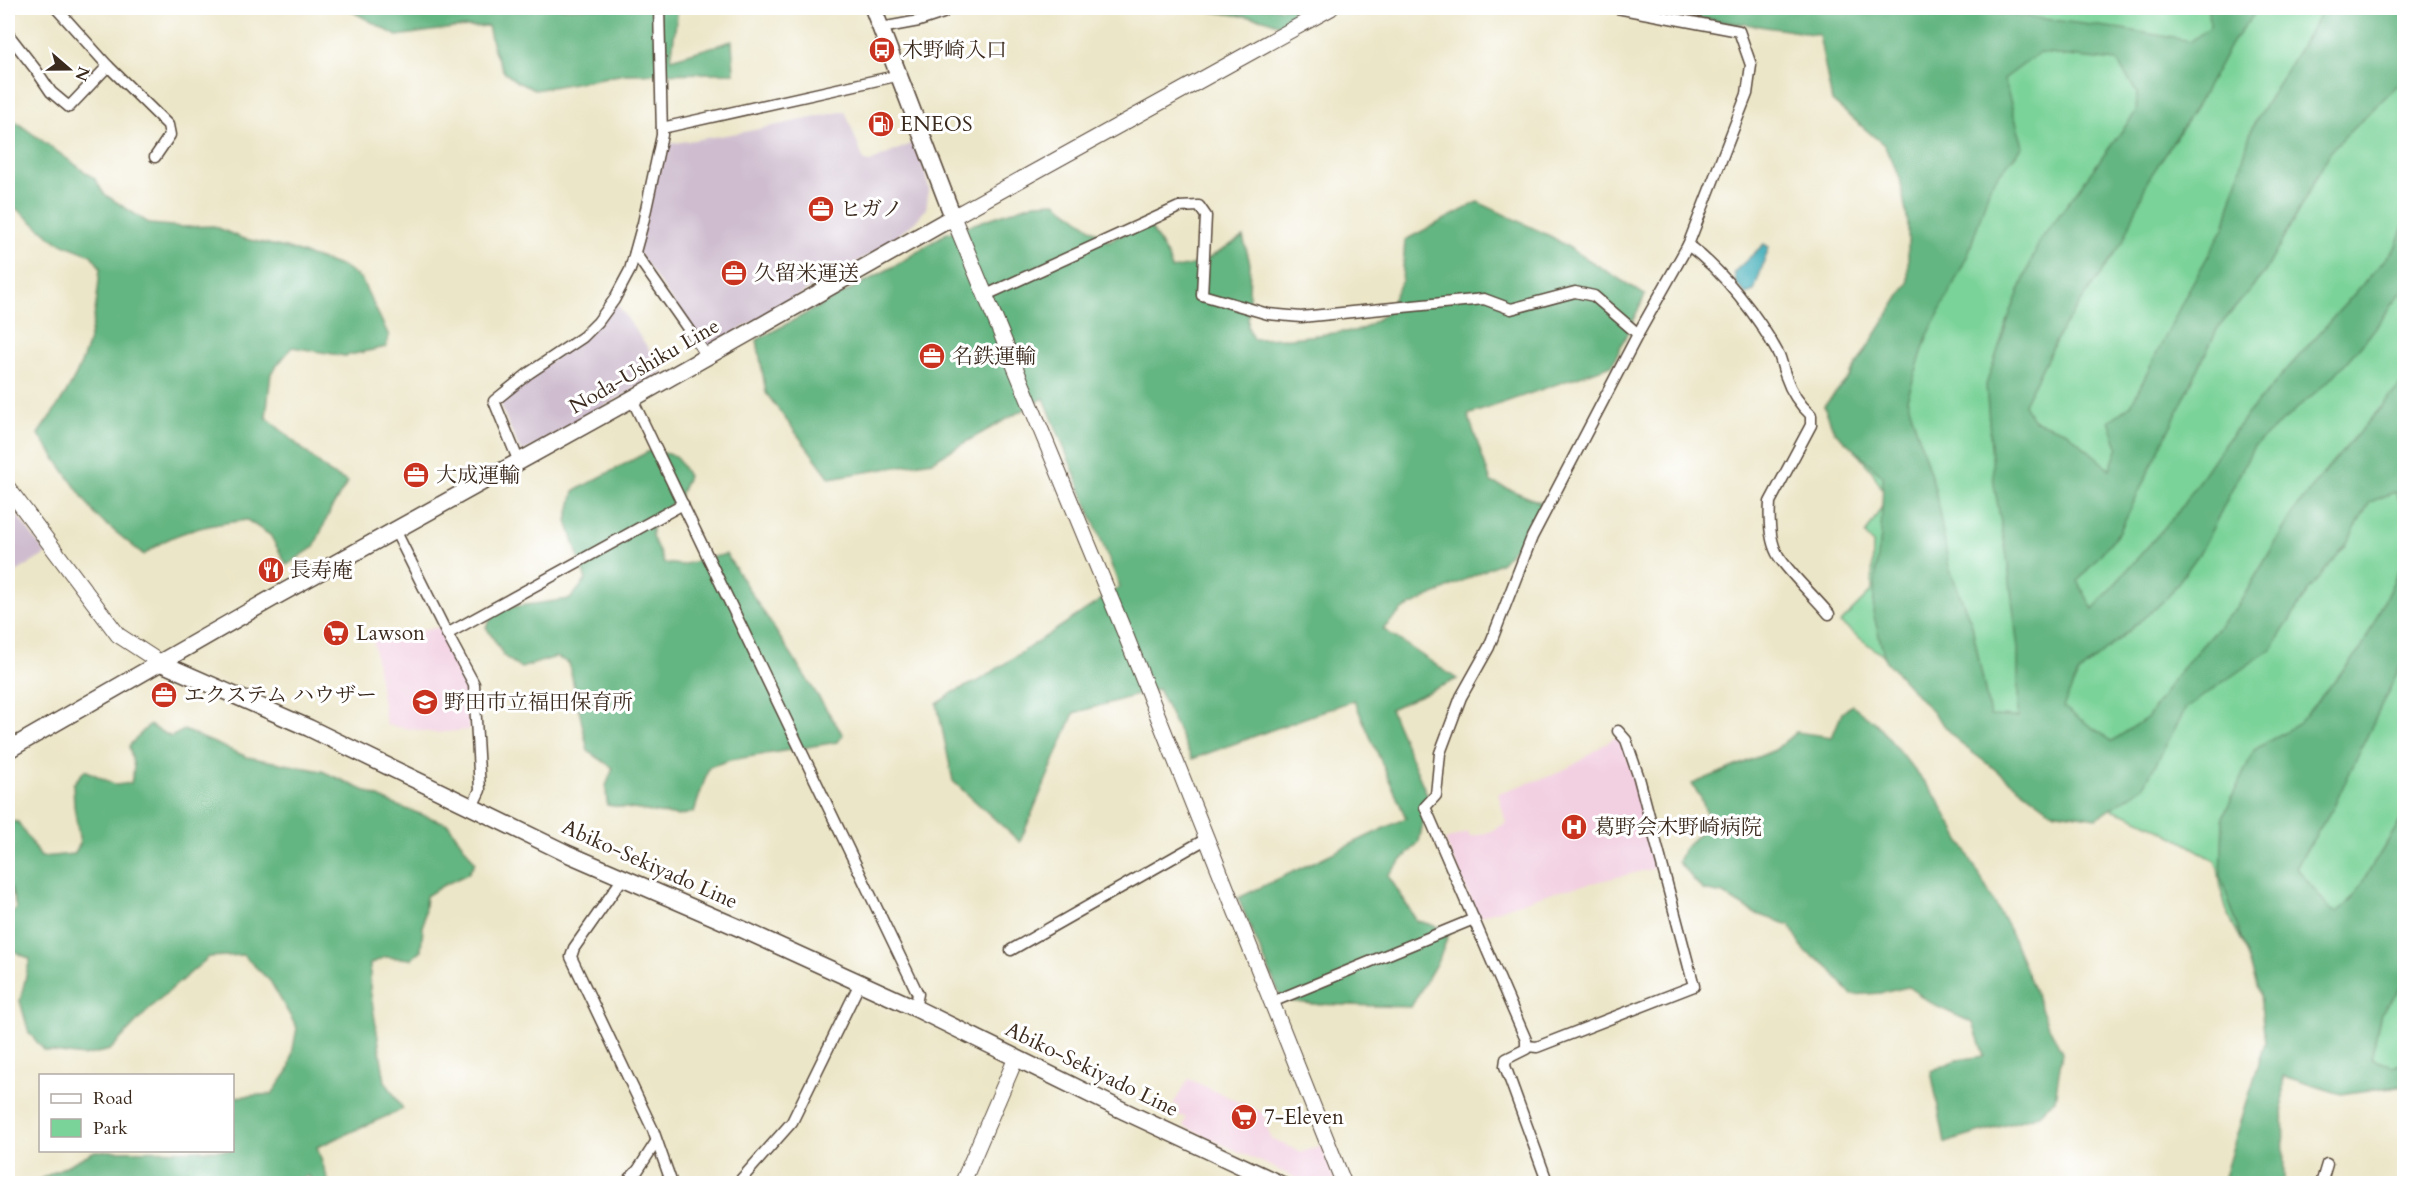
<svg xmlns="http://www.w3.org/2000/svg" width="2412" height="1191" font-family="Cardo,'Noto Serif JP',serif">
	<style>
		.built { fill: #f2cfe1 }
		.industrial { fill: #cfbdcf }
		.green { fill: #7ad399; stroke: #5a7e5c; stroke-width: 1.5 }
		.forest { fill: #63b581; stroke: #4f7050; stroke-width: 1.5; fill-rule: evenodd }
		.water { fill: #3cacb7; stroke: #3c6b6a; stroke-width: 1.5 }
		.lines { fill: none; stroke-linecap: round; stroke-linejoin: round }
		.street-casing { stroke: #564638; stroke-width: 13 }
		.secondary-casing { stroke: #564638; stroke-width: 17 }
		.primary-casing { stroke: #564638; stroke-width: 19 }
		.street { stroke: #fff; stroke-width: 10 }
		.secondary { stroke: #fff; stroke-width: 15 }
		.primary { stroke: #fff; stroke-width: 16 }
		.labels { text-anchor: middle; stroke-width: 6; stroke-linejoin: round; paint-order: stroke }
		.poi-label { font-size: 21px; fill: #3b2a1e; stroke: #fff; text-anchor: start }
		.street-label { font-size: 21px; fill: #3b2a1e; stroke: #fff }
	</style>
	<rect width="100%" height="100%" fill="#fff"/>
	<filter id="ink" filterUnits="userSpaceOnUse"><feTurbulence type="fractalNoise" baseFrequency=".0167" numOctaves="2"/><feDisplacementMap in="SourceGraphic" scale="12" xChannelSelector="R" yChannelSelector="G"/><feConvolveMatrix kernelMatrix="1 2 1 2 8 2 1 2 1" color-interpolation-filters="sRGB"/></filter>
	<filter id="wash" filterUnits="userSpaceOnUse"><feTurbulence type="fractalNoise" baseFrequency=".008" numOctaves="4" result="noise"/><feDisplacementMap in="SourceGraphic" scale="24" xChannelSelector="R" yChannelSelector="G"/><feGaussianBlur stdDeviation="1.35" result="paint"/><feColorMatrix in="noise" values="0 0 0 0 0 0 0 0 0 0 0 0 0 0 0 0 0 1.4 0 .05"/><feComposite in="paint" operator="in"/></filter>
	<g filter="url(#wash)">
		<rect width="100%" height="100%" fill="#ece6c8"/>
		<!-- built -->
		<g class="built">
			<path d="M 440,627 L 468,680 L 469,730 L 435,733 L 386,725 L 373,640 Z"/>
			<path d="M 1615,737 L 1620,739 L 1627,755 L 1660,867 L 1553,892 L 1478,917 L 1445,840 L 1468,832 L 1470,837 L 1489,832 L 1506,823 L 1498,793 L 1553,775 L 1575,764 Z"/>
			<path d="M 1189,1079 L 1263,1113 L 1271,1139 L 1302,1152 L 1322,1145 L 1334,1181 L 1332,1183 L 1307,1183 L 1183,1126 L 1186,1118 L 1177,1114 L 1180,1107 L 1173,1104 Z"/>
		</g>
		<!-- industrial -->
		<g class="industrial">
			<path d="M 845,111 L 864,161 L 870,162 L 917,141 L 929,189 L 926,209 L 915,222 L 883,247 L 706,349 L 638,252 L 662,145 L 744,132 Z"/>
			<path d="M 615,301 L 665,372 L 523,452 L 519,448 L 502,409 L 501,402 L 504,395 L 565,351 Z"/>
			<path d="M 8,503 L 46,554 L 8,577 Z"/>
		</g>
		<!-- green -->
		<path class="green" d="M 1630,8 L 2404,8 L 2404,1087 L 2372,1088 L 2252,960 L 2229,917 L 2222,894 L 2218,868 L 2215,861 C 2186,843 2139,815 2106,808 L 1923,686 L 1840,623 L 1872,591 L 1873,543 L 1865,535 L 1881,508 L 1885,494 L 1872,471 L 1849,444 L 1920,330 L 1897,49 L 1752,22 L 1735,25 Z"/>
		<!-- forest -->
		<g class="forest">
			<path d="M 346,8 L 678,8 L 671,59 L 732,41 L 734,73 L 625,74 L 535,90 L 517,82 L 504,72 L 494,51 L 488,26 L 453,28 L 397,36 Z"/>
			<path d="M 1209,8 L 1312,8 L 1283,26 L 1264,19 L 1209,11 Z"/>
			<path d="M 1648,8 L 1958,8 L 2122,29 L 2191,41 L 2210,27 L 2209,8 L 2259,8 L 2232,42 L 2197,105 L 2148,180 L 2123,242 L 2062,329 L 2024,404 L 2033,420 L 2067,432 L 2110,469 L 2118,447 L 2109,421 L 2131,405 L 2189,289 L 2224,228 L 2252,127 L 2324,8 L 2404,8 L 2404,79 L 2332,149 L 2265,272 L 2218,328 L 2120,531 L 2078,581 L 2093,609 L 2178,512 L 2216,455 L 2250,411 L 2395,248 L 2404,224 L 2404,289 L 2370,335 L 2333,377 L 2254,446 L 2201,551 L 2167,598 L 2078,674 L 2063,707 L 2112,741 L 2148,717 L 2176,675 L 2239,604 L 2296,508 L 2327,469 L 2404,381 L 2404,512 L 2395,492 L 2370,502 L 2345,546 L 2308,591 L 2272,648 L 2186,708 L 2144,786 L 2097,818 L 2051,811 L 1961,744 L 1885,660 L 1873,612 L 1876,570 L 1881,536 L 1883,476 L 1834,431 L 1824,406 L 1849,377 L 1908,283 L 1908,224 L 1900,178 L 1884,145 L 1832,101 L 1819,35 L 1692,16 ZM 2039,53 L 2117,61 L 2137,93 L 2136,112 L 2039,242 L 2011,311 L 1986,385 L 1994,484 L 2007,557 L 2018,649 L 2018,717 L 1990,716 L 1972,625 L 1949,567 L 1935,489 L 1907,399 L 1927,337 L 1968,255 L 1991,184 L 2023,146 L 2004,79 Z"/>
			<path d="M 8,116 L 95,179 L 104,194 L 150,224 L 182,227 L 214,226 L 241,238 L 290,249 L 346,268 L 361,279 L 389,336 L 386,347 L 345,356 L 292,347 L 271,373 L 266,417 L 330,473 L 348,482 L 331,509 L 314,547 L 287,565 L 270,535 L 247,520 C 212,524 171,531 144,555 L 96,516 L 38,434 C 48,419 60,404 69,388 C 91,351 97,308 100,267 L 91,255 L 56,241 L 8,202 Z"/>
			<path d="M 1056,202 L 1108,241 L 1148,223 L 1168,257 L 1172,269 L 1201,263 L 1243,237 L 1250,263 L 1248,327 L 1253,339 L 1291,338 L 1361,330 L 1385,314 L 1402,281 L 1405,240 L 1478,202 L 1552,237 L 1645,295 L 1612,365 L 1468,415 L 1491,482 L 1542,503 L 1528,532 L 1502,562 L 1402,610 L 1383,629 L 1457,679 L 1390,709 L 1428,797 L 1419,842 L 1388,875 L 1416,920 L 1450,931 L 1440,957 L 1411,1007 L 1311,1004 L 1282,1000 L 1238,898 L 1406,818 L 1354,700 L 1192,759 L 1158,689 L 1074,713 L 1020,842 L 953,781 L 937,704 L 954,692 L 980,680 L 1120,587 L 1044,398 L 932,461 L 830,478 L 766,393 L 757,340 L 898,264 L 945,234 L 1035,203 Z"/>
			<path d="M 651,450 L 676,456 L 688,476 L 679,498 L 652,519 L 652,536 L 664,563 L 681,565 L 726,554 L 843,735 L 837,742 L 730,760 L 709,767 L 694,812 L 678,816 L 607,805 L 606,786 L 613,768 L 588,751 L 569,663 L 556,657 L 521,668 L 505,657 L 486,627 L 497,609 L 570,599 L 586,580 L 567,521 L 574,491 Z"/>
			<path d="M 2404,552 L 2404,658 L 2334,806 L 2296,867 L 2331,910 L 2337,912 L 2352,899 L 2404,815 L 2404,984 L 2381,1013 L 2371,1059 L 2393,1066 L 2404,1061 L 2404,1085 L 2341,1094 L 2283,1076 L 2284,1183 L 2222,1183 L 2265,1043 L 2260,994 L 2221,878 L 2223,817 L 2254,750 L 2299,723 L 2361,649 L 2400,568 Z"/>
			<path d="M 1852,705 L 1877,724 L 1937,798 L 2010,931 L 2047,1023 L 2062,1052 L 2055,1100 L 2045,1107 L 2039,1115 L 1945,1143 L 1931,1071 L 1957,1060 L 1984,1056 L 1973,1023 L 1936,1006 L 1908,987 L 1882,993 L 1851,995 L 1827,965 L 1804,951 L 1790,925 L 1754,913 L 1723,894 L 1703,890 L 1678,862 L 1684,848 L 1710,823 L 1701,798 L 1692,784 L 1775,750 L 1796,732 L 1832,737 L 1842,713 Z"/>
			<path d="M 149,725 L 171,737 L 184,730 L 247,757 L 322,771 L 398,806 L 448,824 L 475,862 L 468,874 L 442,886 L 426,896 L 421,950 L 412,959 L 385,957 L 370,964 L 370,989 L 385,1081 L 403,1109 L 317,1147 L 329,1183 L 312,1183 L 309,1176 L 285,1183 L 250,1183 L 248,1178 L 234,1184 L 33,1183 L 95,1151 L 232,1150 L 233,1097 L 272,1094 L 289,1070 L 297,1028 L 270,981 L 243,955 L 209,957 L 155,1003 L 110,1050 L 83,1056 L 45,1051 L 29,1033 L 20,1001 L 30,959 L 8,948 L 8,918 L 16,908 L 11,888 L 8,885 L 8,821 L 18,822 L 41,857 L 74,854 L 80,844 L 74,806 L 73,784 L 85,770 L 116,785 L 131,783 L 134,767 L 129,746 Z"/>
		</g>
		<!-- water -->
		<path class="water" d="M 1764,244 L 1769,247 L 1754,291 L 1746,294 L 1736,283 L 1734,272 Z"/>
	</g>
	<g filter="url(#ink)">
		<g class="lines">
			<defs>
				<g id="street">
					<path d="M 56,8 L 108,66 L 168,125 L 170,135 L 155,157"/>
					<path d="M 881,28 L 919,21 L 943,13"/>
					<path d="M 8,34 L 36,70 L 51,92 L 69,107 L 108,66"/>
					<path d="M 662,128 L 900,75"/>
					<path d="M 1688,245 C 1723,271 1758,316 1779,355 C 1782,362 1783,370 1786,377 C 1791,392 1799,404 1811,415 L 1811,425 L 1770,502 C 1769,518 1769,542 1779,557 C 1793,577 1813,595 1829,614"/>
					<path d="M 635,253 L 707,356"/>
					<path d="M 986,295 L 1179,207 L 1199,206 L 1206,216 L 1202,295 L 1268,314 L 1301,317 L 1484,299 L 1511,309 L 1575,292 L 1594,296 L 1638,334"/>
					<path d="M 632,399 L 918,994 L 915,1008"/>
					<path d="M 519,462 L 494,401 L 529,373 L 583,337 L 598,322 L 614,300 L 630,270 L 643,223 L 662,135 L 659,8"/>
					<path d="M 395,530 L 447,634"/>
					<path d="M 472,807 L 480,790 L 474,684 L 447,634 L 683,504"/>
					<path d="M 623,878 L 574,948 L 571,957 L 653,1130 L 672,1184"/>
					<path d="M 1011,950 L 1206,839"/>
					<path d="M 1272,1002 L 1474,919"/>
					<path d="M 1527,1046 L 1537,1047 L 1694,986 L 1639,778 L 1626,740 L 1618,731"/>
					<path d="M 625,1184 L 638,1170 L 656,1142"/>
					<path d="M 737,1184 L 792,1122 L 860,983"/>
					<path d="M 1548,1184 L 1505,1066 L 1506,1059 L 1526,1049 L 1526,1040 L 1425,807 L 1436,795 L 1440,753 L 1461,697 L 1489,647 L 1532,537 L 1638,334 L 1688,245 L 1747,94 L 1751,65 L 1739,31 L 1617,8"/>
					<path d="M 2321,1184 L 2327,1164"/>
				</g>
				<g id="secondary">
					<path d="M 1331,8 L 953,217 L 1124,631 L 1344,1184"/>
					<path d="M 8,488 L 118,635 L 161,663"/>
					<path d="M 962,1184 L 1016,1058"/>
				</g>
				<g id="primary">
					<path d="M 161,663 L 309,728 L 566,853 L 744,930 L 915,1008 L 1124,1111 L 1280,1184"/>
					<path d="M 8,750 L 271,599 L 632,399 L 953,217 L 873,8"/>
				</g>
			</defs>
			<!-- street casing -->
			<use href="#street" class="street-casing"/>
			<!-- secondary casing -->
			<use href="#secondary" class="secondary-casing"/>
			<!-- primary casing -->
			<use href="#primary" class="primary-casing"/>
			<!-- street -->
			<use href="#street" class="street"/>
			<!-- secondary -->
			<use href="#secondary" class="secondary"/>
			<!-- primary -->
			<use href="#primary" class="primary"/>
		</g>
	</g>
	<!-- icons -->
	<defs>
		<symbol id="bus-disc" viewBox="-11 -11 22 22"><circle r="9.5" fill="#c8321e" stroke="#fff"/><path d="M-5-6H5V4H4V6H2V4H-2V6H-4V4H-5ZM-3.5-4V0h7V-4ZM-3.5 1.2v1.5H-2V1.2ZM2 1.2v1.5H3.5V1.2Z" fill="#fff"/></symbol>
		<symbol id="fuel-disc" viewBox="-11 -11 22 22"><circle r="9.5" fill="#c8321e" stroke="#fff"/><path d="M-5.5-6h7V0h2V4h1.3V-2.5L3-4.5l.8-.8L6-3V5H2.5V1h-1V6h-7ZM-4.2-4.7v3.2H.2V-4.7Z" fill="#fff"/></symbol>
		<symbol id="office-disc" viewBox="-11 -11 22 22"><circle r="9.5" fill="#c8321e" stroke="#fff"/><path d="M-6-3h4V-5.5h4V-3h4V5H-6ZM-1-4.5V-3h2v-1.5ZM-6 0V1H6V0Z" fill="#fff"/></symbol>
		<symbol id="restaurant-disc" viewBox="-11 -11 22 22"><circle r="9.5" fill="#c8321e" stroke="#fff"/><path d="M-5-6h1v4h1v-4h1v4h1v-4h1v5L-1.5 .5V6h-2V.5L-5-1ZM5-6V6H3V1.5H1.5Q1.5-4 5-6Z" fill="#fff"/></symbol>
		<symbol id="supermarket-disc" viewBox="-11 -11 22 22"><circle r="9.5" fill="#c8321e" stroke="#fff"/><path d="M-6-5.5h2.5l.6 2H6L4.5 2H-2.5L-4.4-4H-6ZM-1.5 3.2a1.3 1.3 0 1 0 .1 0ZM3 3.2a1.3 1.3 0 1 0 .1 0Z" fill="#fff"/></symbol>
		<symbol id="school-disc" viewBox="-11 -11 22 22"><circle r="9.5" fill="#c8321e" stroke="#fff"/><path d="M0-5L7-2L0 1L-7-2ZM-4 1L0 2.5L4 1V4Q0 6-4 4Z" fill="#fff"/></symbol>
		<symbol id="hospital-disc" viewBox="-11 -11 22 22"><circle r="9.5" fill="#c8321e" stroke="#fff"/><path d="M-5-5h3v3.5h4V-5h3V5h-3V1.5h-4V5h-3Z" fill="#fff"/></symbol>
	</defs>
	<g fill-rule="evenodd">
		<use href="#bus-disc" x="867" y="35" width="30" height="30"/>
		<use href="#fuel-disc" x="866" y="109" width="30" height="30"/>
		<use href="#office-disc" x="806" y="194" width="30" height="30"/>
		<use href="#office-disc" x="719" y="258" width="30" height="30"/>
		<use href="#office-disc" x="917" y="341" width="30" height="30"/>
		<use href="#office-disc" x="401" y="460" width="30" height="30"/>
		<use href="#restaurant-disc" x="256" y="555" width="30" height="30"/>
		<use href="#supermarket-disc" x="321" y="618" width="30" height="30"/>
		<use href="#office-disc" x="149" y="680" width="30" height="30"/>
		<use href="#school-disc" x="410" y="687" width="30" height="30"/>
		<use href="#hospital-disc" x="1559" y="812" width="30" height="30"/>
		<use href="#supermarket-disc" x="1229" y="1102" width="30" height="30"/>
	</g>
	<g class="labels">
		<!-- poi labels -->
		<g class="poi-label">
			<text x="902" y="57">木野崎入口</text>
			<text x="900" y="131">ENEOS</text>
			<text x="840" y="216">ヒガノ</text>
			<text x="754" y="280">久留米運送</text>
			<text x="952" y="363">名鉄運輸</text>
			<text x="436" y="482">大成運輸</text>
			<text x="290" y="577">長寿庵</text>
			<text x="356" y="640">Lawson</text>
			<text x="184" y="702">エクステム ハウザー</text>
			<text x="444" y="709">野田市立福田保育所</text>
			<text x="1594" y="834">葛野会木野崎病院</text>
			<text x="1264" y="1124">7-Eleven</text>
		</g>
		<!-- street labels -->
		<g class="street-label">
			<text transform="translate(644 366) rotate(-30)" y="7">Noda-Ushiku Line</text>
			<text transform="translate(650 864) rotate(24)" y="7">Abiko-Sekiyado Line</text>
			<text transform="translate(1092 1069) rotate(26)" y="7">Abiko-Sekiyado Line</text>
		</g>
	</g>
	<!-- margin -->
	<rect width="2412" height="1191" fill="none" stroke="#fff" stroke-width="30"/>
	<!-- legend -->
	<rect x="39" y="1074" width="195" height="78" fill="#ffffff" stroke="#b1aaa5" stroke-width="1.5"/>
	<rect x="51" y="1094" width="30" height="9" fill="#ffffff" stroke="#b1aaa5" stroke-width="1.5"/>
	<text x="93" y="1104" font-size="18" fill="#3b2a1e">Road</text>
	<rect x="51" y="1119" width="30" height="18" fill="#7ad399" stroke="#b1aaa5" stroke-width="1.5"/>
	<text x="93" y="1134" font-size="18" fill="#3b2a1e">Park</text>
	<!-- north arrow -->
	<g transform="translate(69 69) rotate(110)" stroke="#ffffff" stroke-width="4.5" paint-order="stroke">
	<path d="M0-4.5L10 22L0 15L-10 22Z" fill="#3b2a1e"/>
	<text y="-9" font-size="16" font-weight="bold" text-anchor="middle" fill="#3b2a1e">N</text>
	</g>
</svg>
